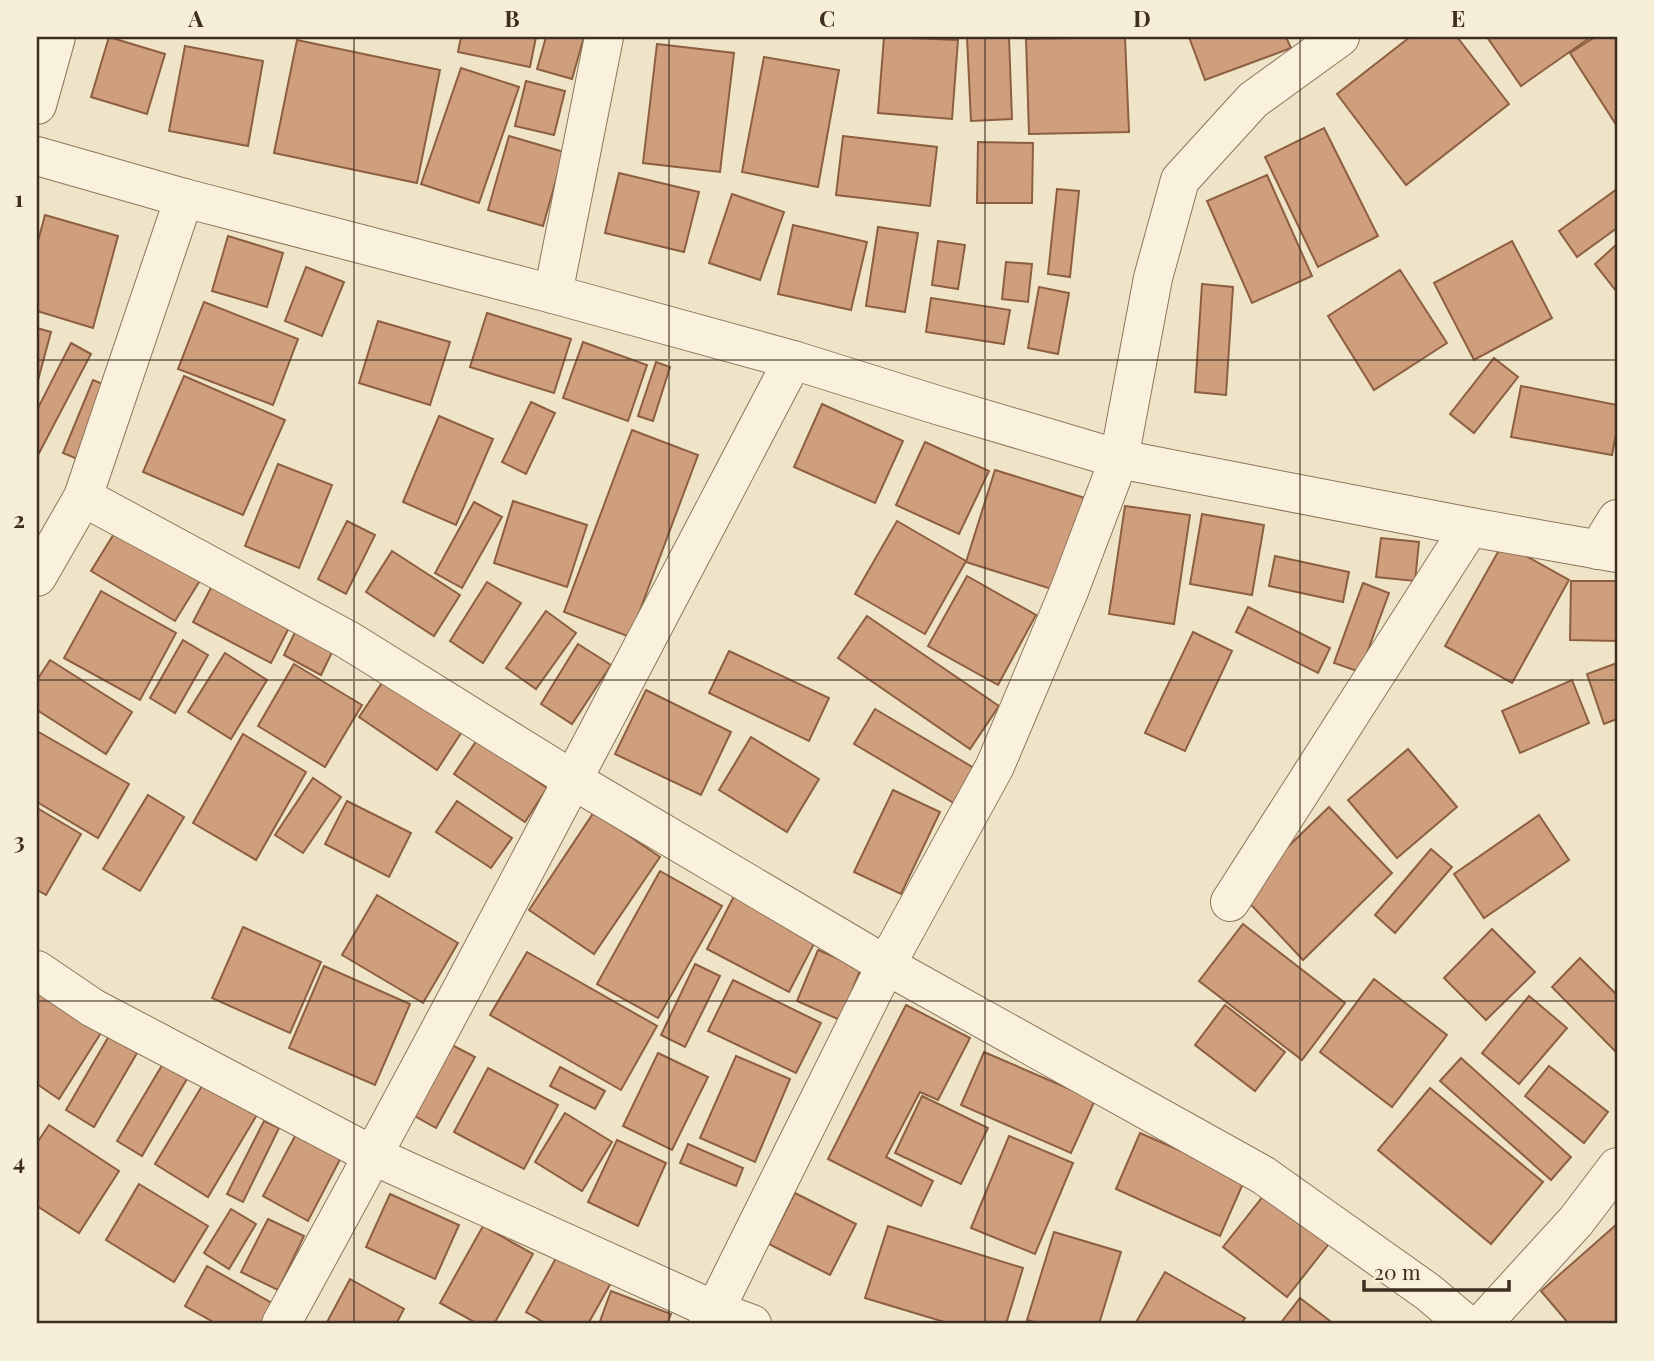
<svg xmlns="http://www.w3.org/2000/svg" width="1654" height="1361" font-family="'Playfair Display',serif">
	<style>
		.building { fill: #cf9f7d; stroke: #8d5f41; stroke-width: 2 }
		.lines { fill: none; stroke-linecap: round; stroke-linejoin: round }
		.minor-casing { stroke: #8d765c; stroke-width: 40 }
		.minor { stroke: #faf1dc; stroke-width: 38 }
		.grid { fill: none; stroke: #3d2e20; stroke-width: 2; stroke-opacity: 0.55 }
		.neatline { fill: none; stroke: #3d2e20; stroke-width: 2.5 }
		.grid-label { font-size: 23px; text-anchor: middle; font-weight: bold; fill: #3d2e20 }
	</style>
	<rect width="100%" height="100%" fill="#f0e4c8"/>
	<!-- building -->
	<g class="building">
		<path d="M 109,37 L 165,54 L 147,114 L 91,97 Z"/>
		<path d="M 461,37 L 536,37 L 530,67 L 458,52 Z"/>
		<path d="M 546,37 L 584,37 L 572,79 L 537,69 Z"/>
		<path d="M 884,37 L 958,40 L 952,119 L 878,113 Z"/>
		<path d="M 967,37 L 1009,37 L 1012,119 L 971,121 Z"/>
		<path d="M 1125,37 L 1129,132 L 1029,134 L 1026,39 Z"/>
		<path d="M 1189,37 L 1286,37 L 1291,48 L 1205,80 Z"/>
		<path d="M 1410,37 L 1457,37 L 1509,104 L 1406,185 L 1337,94 Z"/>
		<path d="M 1487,37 L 1587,37 L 1588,39 L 1521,86 Z"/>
		<path d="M 1595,37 L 1617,37 L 1617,126 L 1570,53 Z"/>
		<path d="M 297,40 L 440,70 L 417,183 L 274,153 Z"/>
		<path d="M 657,44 L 734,53 L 720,172 L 643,163 Z"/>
		<path d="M 185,46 L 263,61 L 248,146 L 169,131 Z"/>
		<path d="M 764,57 L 839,70 L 818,187 L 742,172 Z"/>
		<path d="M 461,68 L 519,87 L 479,203 L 421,184 Z"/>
		<path d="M 526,81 L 565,91 L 554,135 L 515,126 Z"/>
		<path d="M 1324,128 L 1378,236 L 1318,267 L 1265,157 Z"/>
		<path d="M 509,136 L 564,152 L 543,226 L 488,210 Z"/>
		<path d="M 843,136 L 937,147 L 930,206 L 836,195 Z"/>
		<path d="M 978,142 L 1033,143 L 1032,203 L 977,203 Z"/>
		<path d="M 619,173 L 699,192 L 684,252 L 605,233 Z"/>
		<path d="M 1267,175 L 1312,276 L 1252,303 L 1207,201 Z"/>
		<path d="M 1057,189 L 1079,191 L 1070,277 L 1048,274 Z"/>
		<path d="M 1617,189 L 1617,228 L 1577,257 L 1559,231 Z"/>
		<path d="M 732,194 L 784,212 L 760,280 L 709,263 Z"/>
		<path d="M 45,215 L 118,236 L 93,328 L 37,311 L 37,245 Z"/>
		<path d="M 793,225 L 867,242 L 851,310 L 778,294 Z"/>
		<path d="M 878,227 L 918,233 L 905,312 L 866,306 Z"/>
		<path d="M 228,236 L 283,253 L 267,307 L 212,291 Z"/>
		<path d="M 938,241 L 965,245 L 958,289 L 932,285 Z"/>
		<path d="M 1512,241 L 1552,318 L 1474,360 L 1434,283 Z"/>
		<path d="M 1617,244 L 1617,292 L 1595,264 Z"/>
		<path d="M 1006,262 L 1032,264 L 1028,302 L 1002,299 Z"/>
		<path d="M 306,267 L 344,282 L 322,336 L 285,321 Z"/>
		<path d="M 1400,270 L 1447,343 L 1374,390 L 1328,316 Z"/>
		<path d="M 1202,284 L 1233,287 L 1226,395 L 1195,392 Z"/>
		<path d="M 1039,287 L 1069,293 L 1058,354 L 1028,348 Z"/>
		<path d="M 931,298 L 1010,310 L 1004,344 L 926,332 Z"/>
		<path d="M 204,302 L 298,339 L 273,405 L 178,369 Z"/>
		<path d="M 487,313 L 571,339 L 554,393 L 470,367 Z"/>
		<path d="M 378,321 L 450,342 L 430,405 L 359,383 Z"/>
		<path d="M 37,328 L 51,332 L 37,384 Z"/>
		<path d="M 583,342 L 647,365 L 628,421 L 563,398 Z"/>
		<path d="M 71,343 L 91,354 L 37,457 L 37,410 Z"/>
		<path d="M 1494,358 L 1518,377 L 1474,433 L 1450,414 Z"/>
		<path d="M 656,362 L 670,367 L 653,421 L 638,416 Z"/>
		<path d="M 184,376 L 285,420 L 243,515 L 143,472 Z"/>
		<path d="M 93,380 L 112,388 L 82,461 L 63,453 Z"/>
		<path d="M 1521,386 L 1617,405 L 1617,429 L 1612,455 L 1511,437 Z"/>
		<path d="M 531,402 L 555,413 L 526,474 L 502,462 Z"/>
		<path d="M 822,404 L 903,441 L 875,503 L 794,467 Z"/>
		<path d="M 439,416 L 493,439 L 456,525 L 403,502 Z"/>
		<path d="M 632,430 L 698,455 L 630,637 L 564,612 Z"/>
		<path d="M 925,442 L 989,471 L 959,534 L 896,505 Z"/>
		<path d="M 278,464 L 332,485 L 299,568 L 245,546 Z"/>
		<path d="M 995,470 L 1088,499 L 1058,591 L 966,562 Z"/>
		<path d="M 513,501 L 587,525 L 567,587 L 494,563 Z"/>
		<path d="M 474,502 L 502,517 L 462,588 L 435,573 Z"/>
		<path d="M 1125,506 L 1190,515 L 1174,624 L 1109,614 Z"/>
		<path d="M 1202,514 L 1264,525 L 1252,595 L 1190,584 Z"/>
		<path d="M 347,521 L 375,535 L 346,594 L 318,579 Z"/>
		<path d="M 897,521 L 966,561 L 925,634 L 855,594 Z"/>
		<path d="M 120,524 L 204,574 L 175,621 L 91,571 Z"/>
		<path d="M 1381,538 L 1419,542 L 1415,581 L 1376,577 Z"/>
		<path d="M 1503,543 L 1569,580 L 1512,683 L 1445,646 Z"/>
		<path d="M 392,551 L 460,595 L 434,636 L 366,592 Z"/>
		<path d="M 1275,556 L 1349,572 L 1343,602 L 1269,586 Z"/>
		<path d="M 967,576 L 1036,615 L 998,685 L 928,646 Z"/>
		<path d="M 215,580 L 292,622 L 271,663 L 193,622 Z"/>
		<path d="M 1571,581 L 1617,581 L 1617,641 L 1570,640 Z"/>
		<path d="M 487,582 L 521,603 L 483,663 L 450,641 Z"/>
		<path d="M 1363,583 L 1389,593 L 1360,672 L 1334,663 Z"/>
		<path d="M 101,591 L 176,633 L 140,700 L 64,658 Z"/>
		<path d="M 1248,607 L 1330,648 L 1318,673 L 1236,632 Z"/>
		<path d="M 546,611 L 576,633 L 536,689 L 506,668 Z"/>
		<path d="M 867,616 L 999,706 L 970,749 L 838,658 Z"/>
		<path d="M 300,622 L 337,642 L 321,675 L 284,655 Z"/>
		<path d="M 1193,632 L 1232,651 L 1185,751 L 1145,733 Z"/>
		<path d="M 183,640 L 208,655 L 175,713 L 150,698 Z"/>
		<path d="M 578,644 L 611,665 L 572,724 L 541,704 Z"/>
		<path d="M 729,651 L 829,698 L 809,741 L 709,693 Z"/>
		<path d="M 225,653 L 267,680 L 231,739 L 188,712 Z"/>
		<path d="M 50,660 L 132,712 L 106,754 L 37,710 L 37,680 Z"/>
		<path d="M 1617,663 L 1617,719 L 1604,724 L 1587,674 Z"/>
		<path d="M 294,664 L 362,705 L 325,767 L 258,726 Z"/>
		<path d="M 388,674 L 465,727 L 437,770 L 359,717 Z"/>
		<path d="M 1572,680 L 1589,723 L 1520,753 L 1502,711 Z"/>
		<path d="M 646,690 L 731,732 L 701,795 L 615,754 Z"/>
		<path d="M 875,709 L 974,768 L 954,803 L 854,744 Z"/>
		<path d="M 37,731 L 129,784 L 98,838 L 37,802 Z"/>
		<path d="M 243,734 L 306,772 L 256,860 L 193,823 Z"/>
		<path d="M 751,737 L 819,779 L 787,832 L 719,790 Z"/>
		<path d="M 477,740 L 547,788 L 525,822 L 454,774 Z"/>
		<path d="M 1408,749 L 1457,807 L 1397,858 L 1348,800 Z"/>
		<path d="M 313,778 L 341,797 L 303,853 L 275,835 Z"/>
		<path d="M 893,790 L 940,812 L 901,894 L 854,872 Z"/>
		<path d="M 148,795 L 184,817 L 140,891 L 103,869 Z"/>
		<path d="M 347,801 L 411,833 L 389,877 L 325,844 Z"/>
		<path d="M 457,801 L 512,838 L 491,868 L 436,832 Z"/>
		<path d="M 1329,807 L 1392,873 L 1303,960 L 1240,893 Z"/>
		<path d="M 37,808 L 81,834 L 46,895 L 37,890 Z"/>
		<path d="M 594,812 L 660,857 L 594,954 L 529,910 Z"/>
		<path d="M 1539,815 L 1569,860 L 1484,918 L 1454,874 Z"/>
		<path d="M 1431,849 L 1452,867 L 1395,933 L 1375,915 Z"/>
		<path d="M 660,871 L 722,906 L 658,1018 L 597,984 Z"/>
		<path d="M 735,894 L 817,938 L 789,992 L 707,949 Z"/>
		<path d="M 377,895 L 458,943 L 423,1003 L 342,955 Z"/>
		<path d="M 1243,924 L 1345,1003 L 1302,1060 L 1199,981 Z"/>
		<path d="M 243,927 L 321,962 L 290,1033 L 212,998 Z"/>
		<path d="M 1492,929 L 1535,972 L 1486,1020 L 1444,978 Z"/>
		<path d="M 818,950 L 861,968 L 840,1020 L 797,1001 Z"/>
		<path d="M 527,952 L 657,1026 L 621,1090 L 490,1015 Z"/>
		<path d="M 1580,958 L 1617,995 L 1617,1053 L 1552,987 Z"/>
		<path d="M 695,964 L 720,976 L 685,1047 L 661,1035 Z"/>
		<path d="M 324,966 L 410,1004 L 375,1085 L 289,1048 Z"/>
		<path d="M 1374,979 L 1447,1035 L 1392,1107 L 1320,1052 Z"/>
		<path d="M 733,980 L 821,1023 L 796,1073 L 708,1031 Z"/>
		<path d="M 37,981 L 106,1025 L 59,1099 L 37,1084 Z"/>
		<path d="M 1529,996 L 1567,1028 L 1519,1084 L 1482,1053 Z"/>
		<path d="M 906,1005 L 970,1038 L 938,1100 L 920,1092 L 886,1157 L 933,1181 L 921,1206 L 828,1159 Z"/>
		<path d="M 1225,1005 L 1285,1052 L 1255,1091 L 1195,1045 Z"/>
		<path d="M 109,1036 L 137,1053 L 94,1127 L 66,1110 Z"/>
		<path d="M 452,1045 L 475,1057 L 436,1128 L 413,1115 Z"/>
		<path d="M 984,1052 L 1095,1100 L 1071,1153 L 961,1105 Z"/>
		<path d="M 658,1053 L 708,1077 L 672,1150 L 623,1126 Z"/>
		<path d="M 736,1056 L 790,1079 L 755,1162 L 700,1138 Z"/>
		<path d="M 167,1057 L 191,1072 L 142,1156 L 117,1141 Z"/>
		<path d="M 1461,1058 L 1571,1157 L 1551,1180 L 1440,1081 Z"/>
		<path d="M 1549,1066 L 1608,1112 L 1584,1143 L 1525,1096 Z"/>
		<path d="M 560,1067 L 605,1091 L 595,1109 L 550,1086 Z"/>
		<path d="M 488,1068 L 558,1105 L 524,1169 L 454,1132 Z"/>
		<path d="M 205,1081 L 258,1113 L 208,1197 L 155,1164 Z"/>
		<path d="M 1430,1088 L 1543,1182 L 1491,1244 L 1378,1150 Z"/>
		<path d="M 922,1096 L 988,1128 L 961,1184 L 895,1153 Z"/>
		<path d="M 565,1113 L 612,1142 L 582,1191 L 535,1162 Z"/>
		<path d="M 264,1121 L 279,1128 L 243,1202 L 227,1194 Z"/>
		<path d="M 49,1125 L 119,1171 L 79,1233 L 37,1206 L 37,1143 Z"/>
		<path d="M 301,1125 L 345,1150 L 308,1221 L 263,1196 Z"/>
		<path d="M 1140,1133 L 1245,1179 L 1220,1236 L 1116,1189 Z"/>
		<path d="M 1009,1136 L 1073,1163 L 1035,1254 L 971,1228 Z"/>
		<path d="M 617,1140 L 666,1163 L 638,1226 L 588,1202 Z"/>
		<path d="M 688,1144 L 743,1168 L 736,1186 L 680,1163 Z"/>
		<path d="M 139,1184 L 208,1226 L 174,1282 L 106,1240 Z"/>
		<path d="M 1268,1190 L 1332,1240 L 1287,1297 L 1223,1247 Z"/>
		<path d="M 795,1193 L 856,1224 L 830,1275 L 769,1244 Z"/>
		<path d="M 390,1194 L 459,1225 L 435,1279 L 366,1247 Z"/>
		<path d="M 231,1209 L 256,1224 L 229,1269 L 204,1253 Z"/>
		<path d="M 268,1219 L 304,1236 L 278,1290 L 241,1272 Z"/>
		<path d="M 1617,1224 L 1617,1324 L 1569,1324 L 1541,1291 Z"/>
		<path d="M 483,1226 L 533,1254 L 494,1324 L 478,1324 L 440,1303 Z"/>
		<path d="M 888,1226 L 1023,1268 L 1006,1324 L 951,1324 L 865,1298 Z"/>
		<path d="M 1054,1232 L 1121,1252 L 1099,1324 L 1042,1324 L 1027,1320 Z"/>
		<path d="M 560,1251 L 612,1281 L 588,1324 L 547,1324 L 526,1312 Z"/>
		<path d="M 207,1266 L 277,1306 L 267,1324 L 217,1324 L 185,1306 Z"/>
		<path d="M 1165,1272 L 1245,1318 L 1241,1324 L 1135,1324 Z"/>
		<path d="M 350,1279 L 404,1309 L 396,1324 L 326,1324 Z"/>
		<path d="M 611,1291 L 671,1314 L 667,1324 L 599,1324 Z"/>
		<path d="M 1300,1298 L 1334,1324 L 1280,1324 Z"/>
	</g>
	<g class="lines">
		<defs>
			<g id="minor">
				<path d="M 37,105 L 56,37"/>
				<path d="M 37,156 L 184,198 L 553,294 L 793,360 L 937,405 L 1119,459 L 1470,527 L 1617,553"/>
				<path d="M 553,294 L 604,37"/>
				<path d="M 83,497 L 348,640 L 573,780 L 886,965 L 1263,1175 L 1428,1292 L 1466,1324"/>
				<path d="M 1598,550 L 1617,519"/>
				<path d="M 37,577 L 83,497 L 184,198"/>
				<path d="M 1230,902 L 1470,527"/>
				<path d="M 37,970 L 93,1008 L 374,1156 L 714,1310 L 752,1324"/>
				<path d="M 281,1324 C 456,1005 624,682 793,360"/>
				<path d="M 708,1324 L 886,965 L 995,766 L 1069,591 L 1119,459 L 1153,278 L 1180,180 L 1253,100 L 1340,37"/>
				<path d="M 1482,1324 L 1576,1221 L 1617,1167"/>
			</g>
		</defs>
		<!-- minor casing -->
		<use href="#minor" class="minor-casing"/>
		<!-- minor -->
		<use href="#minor" class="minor"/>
	</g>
	<!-- grid -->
	<path class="grid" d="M 354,37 L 354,1324M 669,37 L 669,1324M 985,37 L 985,1324M 1300,37 L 1300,1324M 37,360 L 1617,360M 37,680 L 1617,680M 37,1001 L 1617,1001"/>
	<!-- border -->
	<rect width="1654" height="1361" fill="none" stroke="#f7eed8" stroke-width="77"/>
	<!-- scale -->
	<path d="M1364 1280v10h145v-10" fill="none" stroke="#3d2e20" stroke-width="3.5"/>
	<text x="1374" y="1280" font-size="21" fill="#3d2e20" stroke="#f7eed8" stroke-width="5" paint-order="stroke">20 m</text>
	<rect x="38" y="38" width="1578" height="1284" class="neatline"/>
	<g class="grid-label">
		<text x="196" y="27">A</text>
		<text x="512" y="27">B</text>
		<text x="827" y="27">C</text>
		<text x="1142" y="27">D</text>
		<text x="1458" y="27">E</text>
		<text x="19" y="207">1</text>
		<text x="19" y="528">2</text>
		<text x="19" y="849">3</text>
		<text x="19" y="1170">4</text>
	</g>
</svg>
